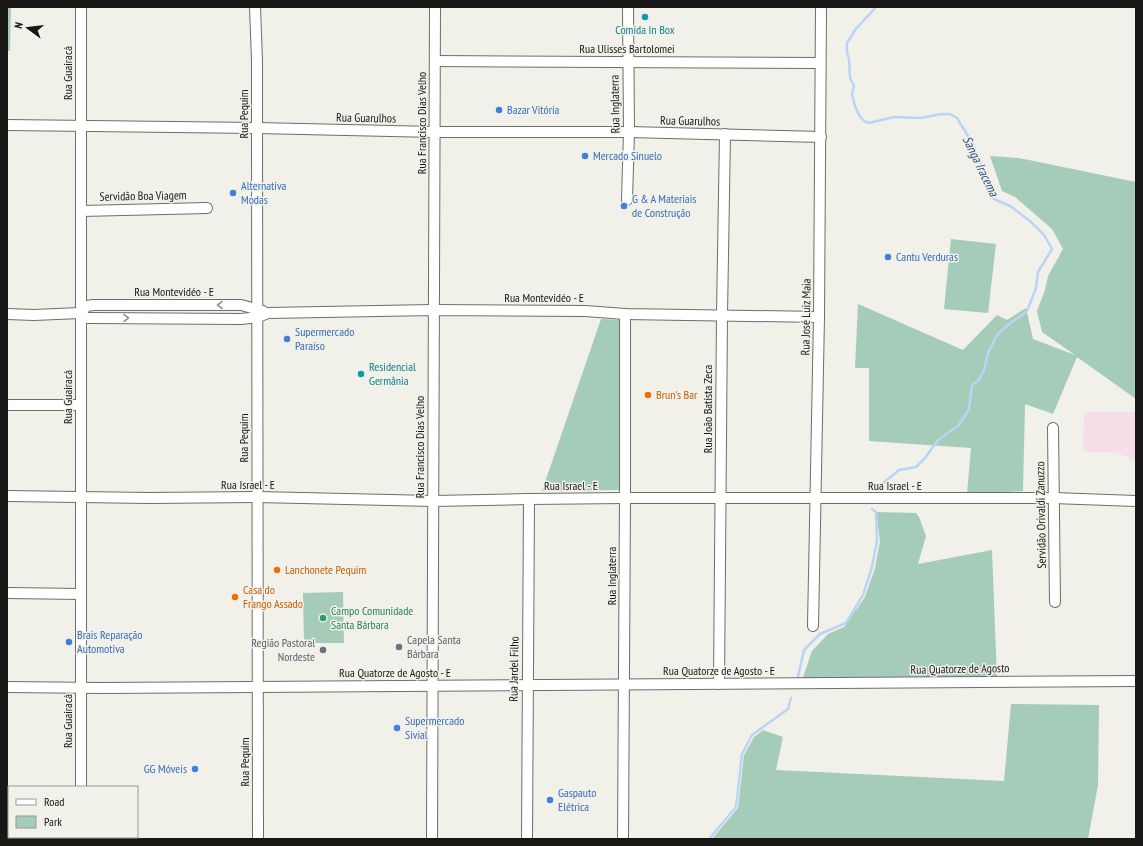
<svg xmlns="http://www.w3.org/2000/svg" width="1143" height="846" font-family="'PT Sans Narrow',sans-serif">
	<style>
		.industrial { fill: #f7dee8 }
		.green { fill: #a5cbb9 }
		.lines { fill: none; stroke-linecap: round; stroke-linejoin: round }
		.stream { stroke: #bad4f7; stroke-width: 2.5 }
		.street-casing { stroke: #6e6e68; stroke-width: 12 }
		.street { stroke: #fff; stroke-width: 10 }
		.oneway { stroke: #979796 }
		.culture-dot { fill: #0f9aa8; stroke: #f1f0e9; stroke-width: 1.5 }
		.shop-dot { fill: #3f7fe0; stroke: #f1f0e9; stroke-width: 1.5 }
		.food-dot { fill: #e8710a; stroke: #f1f0e9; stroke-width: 1.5 }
		.leisure-dot { fill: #2e9e5b; stroke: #f1f0e9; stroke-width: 1.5 }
		.worship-dot { fill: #6b7280; stroke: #f1f0e9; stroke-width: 1.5 }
		.labels { text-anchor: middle; stroke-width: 3; stroke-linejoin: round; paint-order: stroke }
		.culture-label { font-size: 12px; fill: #0d838f; stroke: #f1f0e9 }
		.street-label { font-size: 12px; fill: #181715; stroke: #f1f0e9 }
		.shop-label { font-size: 12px; fill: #366cbe; stroke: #f1f0e9; text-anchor: start }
		.food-label { font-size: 12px; fill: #c56008; stroke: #f1f0e9; text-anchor: start }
		.leisure-label { font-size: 12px; fill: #27864d; stroke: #f1f0e9; text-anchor: start }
		.worship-label { font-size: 12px; fill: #5b616d; stroke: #f1f0e9; text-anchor: start }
		.water-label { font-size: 13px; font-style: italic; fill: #295389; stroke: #f1f0e9 }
	</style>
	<rect width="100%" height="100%" fill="#f1f0e9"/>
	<!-- industrial -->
	<path class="industrial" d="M 1084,412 L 1136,412 L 1136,461 L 1116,452 L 1083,452 Z"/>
	<!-- green -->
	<g class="green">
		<path d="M 7,7 L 11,7 L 10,51 L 7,51 Z"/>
		<path d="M 990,156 L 1019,158 L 1136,182 L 1136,399 L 1077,357 L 1053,414 L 1025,404 L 1023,491 L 967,494 L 971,448 L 869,441 L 869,368 L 855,368 L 858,304 L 963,350 L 997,315 L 1007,320 L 1026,308 L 1033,339 L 1075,355 L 1042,332 L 1037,311 L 1045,290 L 1048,276 L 1063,249 L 1052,229 L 1015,197 L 1002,191 Z"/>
		<path d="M 951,239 L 996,244 L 988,313 L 944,309 Z"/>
		<path d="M 601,319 L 621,320 L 620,490 L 542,491 Z"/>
		<path d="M 876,512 L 916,513 L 919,517 L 926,536 L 918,564 L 992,550 L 997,679 L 802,680 L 812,651 L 828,634 L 844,627 L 865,597 L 875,568 L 880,541 Z"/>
		<path d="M 343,592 L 344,643 L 304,643 L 303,593 Z"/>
		<path d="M 1011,704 L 1099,705 L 1098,785 L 1088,839 L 712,839 L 738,808 L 744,755 L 754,737 L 763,730 L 783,737 L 776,770 L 1004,781 Z"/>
	</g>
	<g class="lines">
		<!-- stream -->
		<g class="stream">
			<path d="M 876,7 L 855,30 L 847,43 L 847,52 L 849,59 L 850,78 L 854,86 L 852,94 L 855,106 L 859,115 L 864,121 L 869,123 L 894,117 L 921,118 L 941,114 L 950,114 L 957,118 L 973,144 L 994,199 L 1010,206 L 1030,221 L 1044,235 L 1052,249 L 1038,272 L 1036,288 L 1027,311 L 1009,324 L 997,335 L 988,353 L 984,370 L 979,380 L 972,385 L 969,409 L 959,425 L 938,440 L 925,458 L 916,467 L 899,470 L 881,485"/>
			<path d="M 797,681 L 804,650 L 820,634 L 846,623 L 863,595 L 872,567 L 877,541 L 876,512 L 872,509"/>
			<path d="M 709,839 L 736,807 L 742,754 L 752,735 L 788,709 L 791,698"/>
		</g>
		<defs>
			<g id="street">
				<path d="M 255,7 L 257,61 L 257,128 L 258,839"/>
				<path d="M 435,61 L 820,63"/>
				<path d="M 7,125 L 257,128 L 435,132 L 629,132 L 821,137"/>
				<path d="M 627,200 L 629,132 L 628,7"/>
				<path d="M 81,211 L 207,208"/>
				<path d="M 80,313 L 87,306 L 93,305 L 241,305 L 263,311"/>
				<path d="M 7,314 L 34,315 L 80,313 L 87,318 L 92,318 L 241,319 L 258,317 L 268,313 L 433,310 L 585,311 L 625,314 L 819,317"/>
				<path d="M 7,405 L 81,405"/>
				<path d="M 1053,428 L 1055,602"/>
				<path d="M 7,496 L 150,498 L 257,497 L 433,501 L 529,499 L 625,498 L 1053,498 L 1136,501"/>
				<path d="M 7,593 L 81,594"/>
				<path d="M 813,626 L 819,317 L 821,7"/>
				<path d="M 719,684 L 722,315 L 725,134"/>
				<path d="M 7,687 L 101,688 L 1136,681"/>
				<path d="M 81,787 L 81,7"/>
				<path d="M 81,837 L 81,839"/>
				<path d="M 432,839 L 435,7"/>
				<path d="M 527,839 L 529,499"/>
				<path d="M 623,839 L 625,498 L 625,314"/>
			</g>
		</defs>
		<!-- street casing -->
		<use href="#street" class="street-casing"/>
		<!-- street -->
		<use href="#street" class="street"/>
	</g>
	<!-- one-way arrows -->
	<defs><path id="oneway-chevron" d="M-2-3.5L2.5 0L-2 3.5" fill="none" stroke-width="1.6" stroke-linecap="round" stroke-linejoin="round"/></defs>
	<g class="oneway">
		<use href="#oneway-chevron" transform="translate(220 305) rotate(180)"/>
		<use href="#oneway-chevron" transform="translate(126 318)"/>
	</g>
	<!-- markers -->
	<g class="culture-dot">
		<circle cx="645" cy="17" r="4"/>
		<circle cx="361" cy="374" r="4"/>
	</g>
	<g class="shop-dot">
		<circle cx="499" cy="110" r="4"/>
		<circle cx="585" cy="156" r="4"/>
		<circle cx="233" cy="193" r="4"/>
		<circle cx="624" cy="206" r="4"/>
		<circle cx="888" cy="257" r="4"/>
		<circle cx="287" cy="339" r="4"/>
		<circle cx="69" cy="642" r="4"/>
		<circle cx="397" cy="728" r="4"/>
		<circle cx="195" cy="769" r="4"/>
		<circle cx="550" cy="800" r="4"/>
	</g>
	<g class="food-dot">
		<circle cx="648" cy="395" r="4"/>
		<circle cx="277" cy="570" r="4"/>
		<circle cx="235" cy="597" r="4"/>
	</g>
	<circle class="leisure-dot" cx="323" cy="618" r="4"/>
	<g class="worship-dot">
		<circle cx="399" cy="647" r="4"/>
		<circle cx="323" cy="650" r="4"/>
	</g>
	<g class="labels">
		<!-- culture labels -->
		<g class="culture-label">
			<text x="645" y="34">Comida In Box</text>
			<text x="369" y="371" text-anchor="start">Residencial<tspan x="369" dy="14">Germânia</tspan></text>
		</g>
		<!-- street labels -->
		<g class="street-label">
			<text x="627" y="53">Rua Ulisses Bartolomei</text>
			<text transform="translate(68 73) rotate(-90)" y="4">Rua Guairacá</text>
			<text transform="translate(615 104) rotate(-91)" y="4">Rua Inglaterra</text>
			<text transform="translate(244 114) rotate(-90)" y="4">Rua Pequim</text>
			<text transform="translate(366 118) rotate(1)" y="4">Rua Guarulhos</text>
			<text transform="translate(690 121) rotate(1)" y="4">Rua Guarulhos</text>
			<text transform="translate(422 123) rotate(-90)" y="4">Rua Francisco Dias Velho</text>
			<text transform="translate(143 196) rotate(-1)" y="4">Servidão Boa Viagem</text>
			<text x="174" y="296">Rua Montevidéo - E</text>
			<text x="544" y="302">Rua Montevidéo - E</text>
			<text transform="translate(806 317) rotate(-89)" y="4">Rua José Luiz Maia</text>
			<text transform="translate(68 397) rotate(-90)" y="4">Rua Guairacá</text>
			<text transform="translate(708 409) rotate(-90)" y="4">Rua João Batista Zeca</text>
			<text transform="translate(244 438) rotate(-90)" y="4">Rua Pequim</text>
			<text transform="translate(420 447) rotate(-90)" y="4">Rua Francisco Dias Velho</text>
			<text x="248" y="489">Rua Israel - E</text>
			<text x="571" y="490">Rua Israel - E</text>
			<text x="895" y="490">Rua Israel - E</text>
			<text transform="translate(1041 515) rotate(-91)" y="4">Servidão Orivaldi Zanuzzo</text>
			<text transform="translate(612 576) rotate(-90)" y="4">Rua Inglaterra</text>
			<text transform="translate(514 669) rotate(-89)" y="4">Rua Jardel Filho</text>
			<text transform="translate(960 669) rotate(-1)" y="4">Rua Quatorze de Agosto</text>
			<text x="719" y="675">Rua Quatorze de Agosto - E</text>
			<text x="395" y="677">Rua Quatorze de Agosto - E</text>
			<text transform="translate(68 721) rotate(-90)" y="4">Rua Guairacá</text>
			<text transform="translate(245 762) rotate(-90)" y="4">Rua Pequim</text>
		</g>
		<!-- shop labels -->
		<g class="shop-label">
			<text x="507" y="114">Bazar Vitória</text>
			<text x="593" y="160">Mercado Sinuelo</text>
			<text x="241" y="190">Alternativa<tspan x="241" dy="14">Modas</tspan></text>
			<text x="632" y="203">G &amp; A Materiais<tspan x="632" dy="14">de Construção</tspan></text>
			<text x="896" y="261">Cantu Verduras</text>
			<text x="295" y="336">Supermercado<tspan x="295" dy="14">Paraíso</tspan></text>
			<text x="77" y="639">Brais Reparação<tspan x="77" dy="14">Automotiva</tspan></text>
			<text x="405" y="725">Supermercado<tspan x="405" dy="14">Sivial</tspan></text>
			<text x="187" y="773" text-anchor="end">GG Móveis</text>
			<text x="558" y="797">Gaspauto<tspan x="558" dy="14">Elétrica</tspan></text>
		</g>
		<!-- food labels -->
		<g class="food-label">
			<text x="656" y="399">Brun's Bar</text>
			<text x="285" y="574">Lanchonete Pequim</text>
			<text x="243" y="594">Casa do<tspan x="243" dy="14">Frango Assado</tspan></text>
		</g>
		<!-- leisure labels -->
		<g class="leisure-label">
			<text x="331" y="615">Campo Comunidade<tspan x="331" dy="14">Santa Bárbara</tspan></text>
		</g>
		<!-- worship labels -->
		<g class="worship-label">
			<text x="407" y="644">Capela Santa<tspan x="407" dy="14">Bárbara</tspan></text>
			<text x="315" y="647" text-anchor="end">Região Pastoral<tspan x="315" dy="14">Nordeste</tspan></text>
		</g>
		<!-- water labels -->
		<g class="water-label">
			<text transform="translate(981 166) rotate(64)" y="5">Sanga Iracema</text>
		</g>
	</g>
	<!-- border -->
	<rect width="1143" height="846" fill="none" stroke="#181715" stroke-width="16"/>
	<!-- legend -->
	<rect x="8" y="786" width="130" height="52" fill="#f1f0e9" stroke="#9a9994"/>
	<rect x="16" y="799" width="20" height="6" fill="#ffffff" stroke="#9a9994"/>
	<text x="44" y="806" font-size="12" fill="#181715">Road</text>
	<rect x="16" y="816" width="20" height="12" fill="#a5cbb9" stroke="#9a9994"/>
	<text x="44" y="826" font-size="12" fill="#181715">Park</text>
	<!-- north arrow -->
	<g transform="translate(28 28) rotate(285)" stroke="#f1f0e9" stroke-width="3" paint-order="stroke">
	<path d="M0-3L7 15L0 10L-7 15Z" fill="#181715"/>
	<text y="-6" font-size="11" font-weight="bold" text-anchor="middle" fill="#181715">N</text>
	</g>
</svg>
